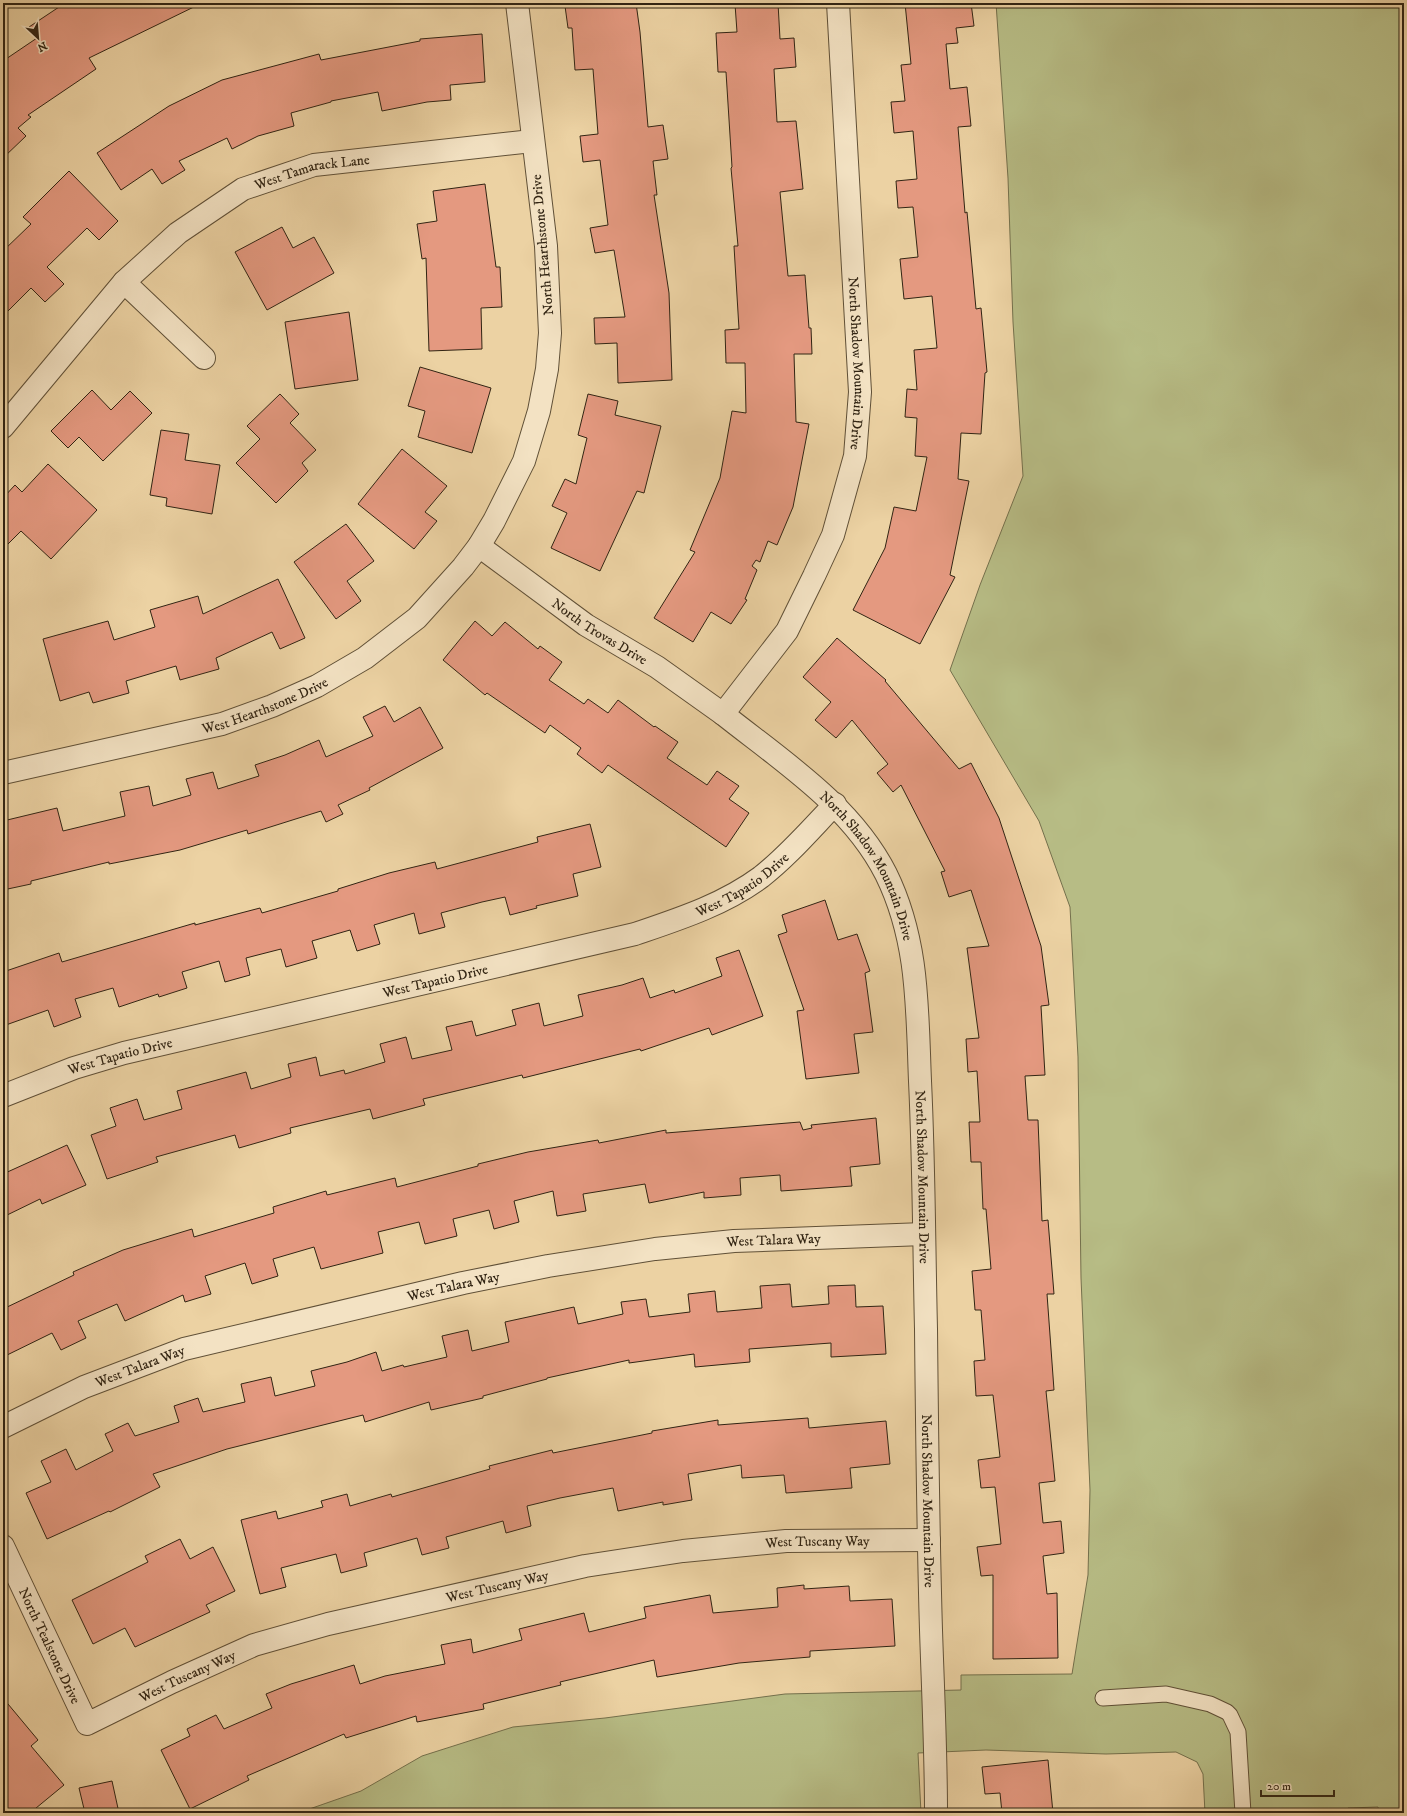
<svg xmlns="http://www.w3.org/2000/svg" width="1407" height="1816" font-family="'IM FELL DW Pica',serif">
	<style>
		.green { fill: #b7bc85; stroke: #74704c }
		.building { fill: #e49980; stroke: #312413 }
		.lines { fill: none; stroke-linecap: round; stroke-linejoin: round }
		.service-casing { stroke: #605037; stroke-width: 17 }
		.minor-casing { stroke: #605037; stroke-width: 24 }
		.service { stroke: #f3e2c3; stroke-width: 15 }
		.minor { stroke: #f3e2c3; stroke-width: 22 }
		.labels { text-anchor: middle; stroke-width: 3; stroke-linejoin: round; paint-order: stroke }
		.street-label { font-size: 14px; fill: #312413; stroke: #f3e2c3 }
	</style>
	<rect width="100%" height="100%" fill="#ecd2a3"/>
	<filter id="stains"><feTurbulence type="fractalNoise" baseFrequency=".005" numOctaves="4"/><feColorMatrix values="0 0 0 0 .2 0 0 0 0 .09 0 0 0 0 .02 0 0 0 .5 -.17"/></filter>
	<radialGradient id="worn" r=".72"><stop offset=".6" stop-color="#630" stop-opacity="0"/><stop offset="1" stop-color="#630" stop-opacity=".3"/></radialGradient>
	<!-- green -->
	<path class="green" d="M 996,3 L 1404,3 L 1404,1813 L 1379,1813 L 1378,1807 L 1348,1808 L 1348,1813 L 1205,1813 L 1203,1774 L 1197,1762 L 1176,1752 L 1106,1754 L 986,1750 L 918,1753 L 921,1813 L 298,1813 L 361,1791 L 422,1756 L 513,1727 L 605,1718 L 785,1694 L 961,1690 L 961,1675 L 1072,1674 L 1088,1575 L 1090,1490 L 1081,1278 L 1078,1057 L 1070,907 L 1039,821 L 950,670 L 980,585 L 1023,476 L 1013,322 L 1008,178 Z"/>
	<!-- building -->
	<g class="building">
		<path d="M 65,3 L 202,3 L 89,58 L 96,69 L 28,115 L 31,117 L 18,128 L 26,136 L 3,158 L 3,61 L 37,38 L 29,27 Z"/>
		<path d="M 586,3 L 636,3 L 640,32 L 648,127 L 663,125 L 668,159 L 653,161 L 657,195 L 654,195 L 669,293 L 672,380 L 618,383 L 617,343 L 595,344 L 594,318 L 625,317 L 614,250 L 595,253 L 590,228 L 608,225 L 600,160 L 583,162 L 580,136 L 598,134 L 593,69 L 575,70 L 572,28 L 568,28 L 565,6 Z"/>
		<path d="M 753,3 L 778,3 L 780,39 L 794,38 L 796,67 L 774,69 L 777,122 L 796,121 L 803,189 L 780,192 L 788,276 L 805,275 L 809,328 L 811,328 L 812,354 L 794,354 L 796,422 L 809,424 L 793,507 L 777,545 L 768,541 L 760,562 L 756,560 L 752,566 L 757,570 L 745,599 L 747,600 L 731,624 L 711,612 L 693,642 L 654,618 L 695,552 L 690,550 L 720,478 L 732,411 L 746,413 L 745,363 L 726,363 L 725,330 L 739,329 L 734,246 L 738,246 L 731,168 L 732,167 L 726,72 L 718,72 L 716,33 L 737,32 L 735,4 Z"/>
		<path d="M 905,3 L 971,3 L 974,26 L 956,28 L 958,43 L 946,44 L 950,89 L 967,87 L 971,126 L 958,127 L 965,213 L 967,212 L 976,309 L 981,308 L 987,372 L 985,373 L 981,434 L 961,433 L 958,479 L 969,481 L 950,575 L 955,577 L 920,644 L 853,610 L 885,548 L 894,507 L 916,511 L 927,457 L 915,456 L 917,418 L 905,417 L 907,389 L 917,390 L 914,350 L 937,348 L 932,296 L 904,299 L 900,259 L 918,257 L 913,207 L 898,208 L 896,181 L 917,179 L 913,131 L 894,133 L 891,102 L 905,101 L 901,65 L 911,64 Z"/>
		<path d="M 482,34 L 485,82 L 450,85 L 451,100 L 427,102 L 382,111 L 378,92 L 331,101 L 331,102 L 291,113 L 294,126 L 258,136 L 232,149 L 227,138 L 179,161 L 185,170 L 162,184 L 152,169 L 121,190 L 97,153 L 169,106 L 222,80 L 319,54 L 321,60 L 420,41 L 420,39 Z"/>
		<path d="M 69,171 L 118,221 L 99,240 L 87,228 L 47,267 L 64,284 L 45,302 L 31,288 L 3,316 L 3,251 L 31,224 L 23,217 Z"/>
		<path d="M 485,184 L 496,267 L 500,267 L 502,307 L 481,308 L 482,349 L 429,351 L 426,258 L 422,259 L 417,224 L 437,221 L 433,191 Z"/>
		<path d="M 282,227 L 293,248 L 314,237 L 334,273 L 267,310 L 235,252 Z"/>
		<path d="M 349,312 L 358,380 L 295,389 L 285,322 Z"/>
		<path d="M 420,367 L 491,388 L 472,453 L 418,437 L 425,411 L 408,406 Z"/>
		<path d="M 92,390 L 111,410 L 130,391 L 152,413 L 103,461 L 79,437 L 68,448 L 51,431 Z"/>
		<path d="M 280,394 L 299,414 L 290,423 L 316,450 L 302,463 L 308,471 L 276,503 L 236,463 L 260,439 L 247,426 Z"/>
		<path d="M 588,394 L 618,401 L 615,415 L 661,426 L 644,493 L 637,491 L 600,571 L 551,548 L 567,513 L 552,506 L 565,479 L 576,484 L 587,438 L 578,435 Z"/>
		<path d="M 161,430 L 189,434 L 185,460 L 220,465 L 212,514 L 166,506 L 167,498 L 150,495 Z"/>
		<path d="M 402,449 L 447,486 L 425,512 L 437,521 L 414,549 L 358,504 Z"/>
		<path d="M 48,464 L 97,510 L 51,559 L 21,531 L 3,549 L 3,498 L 15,485 L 22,492 Z"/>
		<path d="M 346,524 L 374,561 L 347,581 L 361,601 L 336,619 L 294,562 Z"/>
		<path d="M 278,579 L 305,638 L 280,649 L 272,632 L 216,658 L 219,669 L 180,680 L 176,666 L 126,681 L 129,693 L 93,703 L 89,692 L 60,701 L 43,639 L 108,621 L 114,640 L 155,627 L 150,610 L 198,596 L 203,614 Z"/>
		<path d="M 475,621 L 492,636 L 505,622 L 538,649 L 540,646 L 562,662 L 549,680 L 584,704 L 588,699 L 608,713 L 618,700 L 654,727 L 655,726 L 678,742 L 667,758 L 707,785 L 717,771 L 739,786 L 729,799 L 749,813 L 726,847 L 608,765 L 602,773 L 577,754 L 581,748 L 550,725 L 545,733 L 487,693 L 485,695 L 443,660 Z"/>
		<path d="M 837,638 L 886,680 L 885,681 L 959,769 L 971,763 L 999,818 L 1041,946 L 1049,1005 L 1041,1006 L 1045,1075 L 1025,1076 L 1028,1120 L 1038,1120 L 1042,1221 L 1048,1220 L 1054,1294 L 1047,1294 L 1054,1390 L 1046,1391 L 1055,1481 L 1039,1483 L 1043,1523 L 1061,1521 L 1064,1553 L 1043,1556 L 1047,1594 L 1057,1593 L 1058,1658 L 993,1659 L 993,1575 L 981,1576 L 977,1547 L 1001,1544 L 995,1487 L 981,1488 L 978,1460 L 1000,1457 L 993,1395 L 976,1396 L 974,1361 L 985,1360 L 981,1310 L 975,1310 L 972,1271 L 991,1269 L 986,1209 L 983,1209 L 981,1162 L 971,1162 L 969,1122 L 980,1122 L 977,1071 L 968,1072 L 966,1039 L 979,1038 L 967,948 L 989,946 L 971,890 L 949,897 L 941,872 L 945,871 L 901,785 L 893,792 L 877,773 L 888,764 L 852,720 L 836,738 L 815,720 L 831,702 L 803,677 Z"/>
		<path d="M 385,706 L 394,722 L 420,707 L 443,748 L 369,788 L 370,790 L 338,805 L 343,814 L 326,822 L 321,811 L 248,834 L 247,830 L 180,850 L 109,864 L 109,862 L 31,881 L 31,884 L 3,890 L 3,821 L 57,808 L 63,831 L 125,816 L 120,792 L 149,786 L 153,806 L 191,795 L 186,779 L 213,772 L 218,789 L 259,776 L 255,765 L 285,755 L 319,740 L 326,757 L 373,736 L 363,717 Z"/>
		<path d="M 590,824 L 601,867 L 573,874 L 578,896 L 536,906 L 537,908 L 510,915 L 505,897 L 482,902 L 441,913 L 445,927 L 419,934 L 414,913 L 374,925 L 380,944 L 357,951 L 350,930 L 312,941 L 317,958 L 286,967 L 281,949 L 246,958 L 250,975 L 225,982 L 219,961 L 182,972 L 187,988 L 159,997 L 158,994 L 119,1007 L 113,988 L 75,999 L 81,1017 L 54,1027 L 48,1010 L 3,1026 L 3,972 L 59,953 L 62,962 L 195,923 L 195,925 L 260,908 L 262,913 L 338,891 L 338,889 L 389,873 L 435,862 L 437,869 L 538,842 L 537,837 Z"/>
		<path d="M 825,900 L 838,940 L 857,934 L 870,971 L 865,973 L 873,1032 L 854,1034 L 859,1073 L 806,1079 L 797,1011 L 804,1010 L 778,935 L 787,932 L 782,915 Z"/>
		<path d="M 739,950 L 763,1016 L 712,1035 L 709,1028 L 641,1051 L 640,1049 L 523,1078 L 522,1075 L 423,1099 L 425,1105 L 373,1119 L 370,1109 L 290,1128 L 291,1133 L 239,1148 L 235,1135 L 156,1157 L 158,1162 L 107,1179 L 91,1135 L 116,1126 L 110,1108 L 137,1099 L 144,1120 L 182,1109 L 177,1091 L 246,1072 L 251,1089 L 291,1077 L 288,1064 L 316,1057 L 320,1076 L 344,1070 L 345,1074 L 385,1062 L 380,1044 L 406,1037 L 412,1059 L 452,1050 L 446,1027 L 472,1021 L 476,1036 L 516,1025 L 512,1010 L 539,1003 L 544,1026 L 583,1016 L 578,995 L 622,985 L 643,978 L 650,998 L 674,990 L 675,993 L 722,976 L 716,958 Z"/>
		<path d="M 876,1118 L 880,1164 L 850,1167 L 852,1186 L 781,1191 L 780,1175 L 740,1178 L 741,1195 L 704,1198 L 704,1192 L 649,1203 L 645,1184 L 583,1194 L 586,1211 L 557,1216 L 553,1191 L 514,1201 L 519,1222 L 494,1229 L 489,1210 L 453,1219 L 457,1236 L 425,1244 L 419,1222 L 378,1232 L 383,1253 L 321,1269 L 314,1247 L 273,1259 L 278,1276 L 252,1284 L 245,1263 L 205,1276 L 211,1294 L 185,1302 L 183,1295 L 125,1321 L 117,1304 L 78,1321 L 86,1338 L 61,1350 L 52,1333 L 3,1357 L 3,1309 L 74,1275 L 73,1272 L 123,1250 L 192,1229 L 194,1237 L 274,1213 L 273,1207 L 326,1191 L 327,1195 L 395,1178 L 397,1187 L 478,1166 L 478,1164 L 528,1152 L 598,1140 L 599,1143 L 666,1130 L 666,1133 L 800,1122 L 803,1130 L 812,1128 L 811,1125 Z"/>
		<path d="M 67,1145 L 86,1185 L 42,1204 L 40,1199 L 3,1217 L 3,1174 Z"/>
		<path d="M 790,1284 L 792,1307 L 829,1304 L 828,1286 L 855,1285 L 856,1307 L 883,1306 L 886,1354 L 831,1357 L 831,1343 L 749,1349 L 750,1362 L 695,1367 L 694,1354 L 629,1363 L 629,1360 L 547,1378 L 547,1379 L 483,1396 L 483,1398 L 431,1410 L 429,1402 L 365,1422 L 363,1415 L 227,1449 L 153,1474 L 160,1487 L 110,1512 L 109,1511 L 47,1539 L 26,1493 L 51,1482 L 41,1461 L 66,1449 L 76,1470 L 113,1451 L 105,1434 L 128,1423 L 135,1436 L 179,1422 L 174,1406 L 198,1398 L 203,1412 L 245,1402 L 241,1384 L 271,1377 L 275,1396 L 315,1386 L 311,1371 L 347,1362 L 376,1352 L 382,1371 L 403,1365 L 404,1367 L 447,1357 L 442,1336 L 468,1330 L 472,1351 L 509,1342 L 505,1322 L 574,1307 L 578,1324 L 623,1314 L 621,1302 L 646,1299 L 649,1317 L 690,1312 L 688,1294 L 715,1291 L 717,1312 L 762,1308 L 760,1286 Z"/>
		<path d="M 808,1418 L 809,1428 L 886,1421 L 890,1464 L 850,1468 L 852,1488 L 786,1493 L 784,1475 L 742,1478 L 741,1465 L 688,1474 L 692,1500 L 663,1505 L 663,1502 L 618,1511 L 613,1488 L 560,1498 L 527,1506 L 531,1526 L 506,1533 L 503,1521 L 446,1537 L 449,1548 L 422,1555 L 417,1538 L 364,1553 L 367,1566 L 341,1573 L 336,1554 L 281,1568 L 286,1587 L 260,1594 L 241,1520 L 276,1511 L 278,1519 L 323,1507 L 321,1501 L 347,1494 L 350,1506 L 391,1494 L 392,1497 L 490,1469 L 489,1466 L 552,1450 L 553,1453 L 652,1433 L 652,1431 L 718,1420 L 718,1425 Z"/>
		<path d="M 180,1539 L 190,1559 L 213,1547 L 235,1591 L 206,1605 L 210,1612 L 135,1647 L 125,1628 L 93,1644 L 72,1600 L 148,1562 L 145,1556 Z"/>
		<path d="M 804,1585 L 804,1589 L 849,1586 L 850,1601 L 892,1599 L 895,1646 L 810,1651 L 810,1657 L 739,1663 L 657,1677 L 654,1660 L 560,1682 L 561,1685 L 483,1704 L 484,1709 L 417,1722 L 416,1716 L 346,1738 L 344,1734 L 247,1776 L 249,1780 L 190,1809 L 161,1750 L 190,1736 L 187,1729 L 216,1715 L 224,1729 L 272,1708 L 266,1694 L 291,1684 L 354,1665 L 360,1684 L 385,1676 L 445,1664 L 441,1645 L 471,1639 L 473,1653 L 522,1640 L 519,1629 L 584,1613 L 589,1632 L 646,1618 L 644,1607 L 710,1595 L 713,1613 L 778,1607 L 777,1588 Z"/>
		<path d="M 3,1698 L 38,1740 L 31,1746 L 64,1785 L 30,1813 L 3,1813 Z"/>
		<path d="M 1048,1760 L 1053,1813 L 1002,1813 L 1000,1793 L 985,1794 L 982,1767 Z"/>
		<path d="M 112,1781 L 119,1813 L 85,1813 L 79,1788 Z"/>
	</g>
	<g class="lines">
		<defs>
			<path id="service" d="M 1103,1698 L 1166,1694 L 1210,1704 L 1227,1712 L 1230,1715 L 1238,1732 L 1243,1813"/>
			<g id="minor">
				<path id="s1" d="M 838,3 L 860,392 L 855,456 L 833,535 L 814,576 L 787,631 L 723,714 C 782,761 851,805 886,874 C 919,941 917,1009 920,1081 C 924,1164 924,1247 926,1329 C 927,1430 928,1530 931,1630 C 933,1691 936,1752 936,1813"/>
				<path d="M 124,282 L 204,358"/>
				<path id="s2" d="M 3,427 L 124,282 L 178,233 L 243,189 L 314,165 L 532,141"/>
				<path id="s3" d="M 479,546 L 586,625 L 657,667 L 723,714"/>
				<path id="s4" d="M 3,773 L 222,724 L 272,706 L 317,686 L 365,658 L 417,618 L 463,567 L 479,546 L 494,521 L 524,461 L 539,411 L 547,369 L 550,333 L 546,246 L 517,3"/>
				<path id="s5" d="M 3,1096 L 74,1068 L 124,1053 L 635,934 C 679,919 723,905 761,877 C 788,856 811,829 835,804"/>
				<path id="s6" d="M 3,1427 L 84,1387 L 184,1349 L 463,1283 L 548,1266 L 655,1249 L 734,1241 L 924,1234"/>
				<path id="s7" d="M 3,1546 L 87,1724 L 172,1682 L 254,1645 L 328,1624 L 585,1566 L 683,1551 L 786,1541 L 929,1540"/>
			</g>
		</defs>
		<!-- service casing -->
		<use href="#service" class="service-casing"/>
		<!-- minor casing -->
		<use href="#minor" class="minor-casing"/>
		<!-- service -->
		<use href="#service" class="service"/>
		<!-- minor -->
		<use href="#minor" class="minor"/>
	</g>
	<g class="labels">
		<!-- street labels -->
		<g class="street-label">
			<text dy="5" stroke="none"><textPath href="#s2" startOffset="412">West Tamarack Lane</textPath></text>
			<text transform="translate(542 245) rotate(-95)" y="5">North Hearthstone Drive</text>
			<text dy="5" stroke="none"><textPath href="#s1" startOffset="361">North Shadow Mountain Drive</textPath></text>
			<text dy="5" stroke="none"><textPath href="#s3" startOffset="148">North Trovas Drive</textPath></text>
			<text dy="5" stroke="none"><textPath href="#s4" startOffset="271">West Hearthstone Drive</textPath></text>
			<text dy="5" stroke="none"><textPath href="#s1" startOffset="961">North Shadow Mountain Drive</textPath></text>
			<text dy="5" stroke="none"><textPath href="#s5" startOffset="772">West Tapatio Drive</textPath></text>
			<text dy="5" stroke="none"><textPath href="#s5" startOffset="448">West Tapatio Drive</textPath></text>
			<text dy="5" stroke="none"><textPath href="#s5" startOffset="124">West Tapatio Drive</textPath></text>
			<text dy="5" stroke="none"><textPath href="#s1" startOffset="1285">North Shadow Mountain Drive</textPath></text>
			<text dy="5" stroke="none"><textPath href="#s6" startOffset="798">West Talara Way</textPath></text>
			<text dy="5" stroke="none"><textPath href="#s6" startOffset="474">West Talara Way</textPath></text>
			<text dy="5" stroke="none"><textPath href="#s6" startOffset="150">West Talara Way</textPath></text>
			<text dy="5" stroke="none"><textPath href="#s1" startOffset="1609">North Shadow Mountain Drive</textPath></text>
			<text dy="5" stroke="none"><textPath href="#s7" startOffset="956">West Tuscany Way</textPath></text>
			<text dy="5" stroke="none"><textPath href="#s7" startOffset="632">West Tuscany Way</textPath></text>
			<text dy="5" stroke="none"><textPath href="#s7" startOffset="110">North Tealstone Drive</textPath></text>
			<text dy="5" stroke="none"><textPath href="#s7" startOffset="308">West Tuscany Way</textPath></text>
		</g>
	</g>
	<!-- margin -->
	<rect width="1407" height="1816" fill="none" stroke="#ecd2a3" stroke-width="16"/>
	<rect x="4" y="4" width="1399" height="1808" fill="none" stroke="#312413" stroke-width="2"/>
	<rect x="8" y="8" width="1391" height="1800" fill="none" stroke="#312413"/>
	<!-- north arrow -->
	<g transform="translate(38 38) rotate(154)" stroke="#f3e2c3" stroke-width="3" paint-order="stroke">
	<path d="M0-3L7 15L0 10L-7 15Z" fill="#312413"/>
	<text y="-6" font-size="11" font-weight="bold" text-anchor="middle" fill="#312413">N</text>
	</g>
	<!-- scale -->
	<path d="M1261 1790v6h73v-6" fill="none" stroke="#312413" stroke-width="2"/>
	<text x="1267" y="1790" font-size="12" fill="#312413" stroke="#f3e2c3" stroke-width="3" paint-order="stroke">20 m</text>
	<rect width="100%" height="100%" filter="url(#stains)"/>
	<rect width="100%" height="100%" fill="url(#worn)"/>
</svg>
